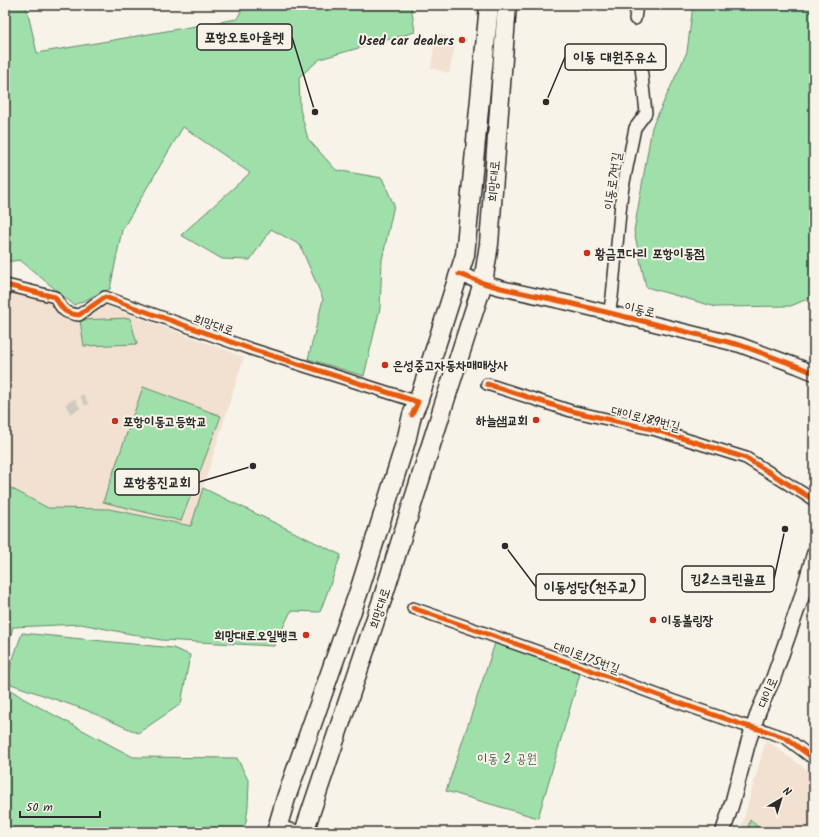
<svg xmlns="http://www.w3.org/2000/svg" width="819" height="837" font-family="Kalam,'Poor Story',sans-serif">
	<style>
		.built { fill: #f2e0d0 }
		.green { fill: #9fe0aa; stroke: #65866a }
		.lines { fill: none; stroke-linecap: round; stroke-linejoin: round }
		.minor-tunnel { stroke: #cecbc2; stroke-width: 11; stroke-dasharray: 11 5.5; stroke-linecap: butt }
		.minor-casing { stroke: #2b2b2b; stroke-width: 14 }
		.tertiary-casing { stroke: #2b2b2b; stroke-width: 17 }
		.primary-casing { stroke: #2b2b2b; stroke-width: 21 }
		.minor { stroke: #f7f3e8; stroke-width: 11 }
		.tertiary { stroke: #f7f3e8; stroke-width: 14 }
		.primary { stroke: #f7f3e8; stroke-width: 18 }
		.cycleway-casing { stroke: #f7f3e8; stroke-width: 8 }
		.cycleway { stroke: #e8590c; stroke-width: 5 }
		.poi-dot { fill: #c8321e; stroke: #f7f3e8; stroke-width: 1.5 }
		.labels { text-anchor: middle; stroke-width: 4; stroke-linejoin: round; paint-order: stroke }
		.poi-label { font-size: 13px; font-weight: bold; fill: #2b2b2b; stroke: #f7f3e8; text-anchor: start }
		.street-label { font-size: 13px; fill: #2b2b2b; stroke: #f7f3e8 }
		.park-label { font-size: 13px; fill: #48584b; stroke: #f7f3e8 }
		.leader { fill: none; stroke: #2b2b2b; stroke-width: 1.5 }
		.callout-dot { fill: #2b2b2b; stroke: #f7f3e8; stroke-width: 1.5 }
		.callout { fill: #f7f3e8; stroke: #2b2b2b; stroke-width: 1.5 }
		.callout-label { font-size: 14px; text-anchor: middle; font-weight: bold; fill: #2b2b2b }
	</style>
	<rect width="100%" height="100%" fill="#f7f3e8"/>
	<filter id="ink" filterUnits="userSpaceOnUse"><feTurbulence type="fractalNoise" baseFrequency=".025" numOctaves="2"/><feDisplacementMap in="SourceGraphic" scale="8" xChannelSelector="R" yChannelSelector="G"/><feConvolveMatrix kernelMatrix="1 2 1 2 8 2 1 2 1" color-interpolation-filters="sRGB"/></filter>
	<g filter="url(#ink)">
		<!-- built -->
		<g class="built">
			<path d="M 436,33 L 456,40 L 449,73 L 431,68 Z"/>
			<path d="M 10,290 L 52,303 L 68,322 L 105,305 L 244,357 L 191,526 L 109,509 L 48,508 L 5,485 L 5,310 Z"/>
			<path d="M 766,740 L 814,775 L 814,832 L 740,832 Z"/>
		</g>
		<!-- green -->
		<g class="green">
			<path d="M 5,5 L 26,5 L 37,53 L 237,19 L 244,5 L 411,5 L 415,32 L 320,59 L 299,77 L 300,109 L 308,139 L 336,170 L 382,178 L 394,205 L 382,260 L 380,308 L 364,376 L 308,359 L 323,299 L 300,245 L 271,229 L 250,260 L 222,259 L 181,235 L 250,173 L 183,127 L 122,230 L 110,289 L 74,305 L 20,260 L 5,262 Z"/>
			<path d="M 693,5 L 814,5 L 814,296 L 791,306 L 716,307 L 646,287 L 634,231 L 652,127 L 687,52 Z"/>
			<path d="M 130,318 L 137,344 L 84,346 L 80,320 Z"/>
			<path d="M 143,387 L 221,416 L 181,521 L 103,502 Z"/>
			<path d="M 5,485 L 48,508 L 109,509 L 191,526 L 203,488 L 341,555 L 320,612 L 291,611 L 274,646 L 161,640 L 81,624 L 13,627 L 5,656 Z"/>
			<path d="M 22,633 L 173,648 L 190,655 L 181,704 L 138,733 L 86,710 L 5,682 Z"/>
			<path d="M 497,637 L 582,667 L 538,818 L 446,791 Z"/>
			<path d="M 5,686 L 24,699 L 133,757 L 237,758 L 249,782 L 248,806 L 246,822 L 242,832 L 5,832 Z"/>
			<path d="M 750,820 L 764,832 L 747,832 Z"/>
		</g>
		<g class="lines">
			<!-- minor-tunnel -->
			<path class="minor-tunnel" d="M 68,409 L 86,399"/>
			<defs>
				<g id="minor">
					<path d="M 635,19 L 637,5"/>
					<path d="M 5,291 L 6,285 L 55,297 C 63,310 63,313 79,315 L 105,297 L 251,349 L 418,402"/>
					<path d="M 609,314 L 612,297 L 622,192 L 635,128 L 646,113 L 640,57"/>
					<path d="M 487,384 L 571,411 L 656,430 L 746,458 L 814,500"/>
					<path d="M 413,608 L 582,667 L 671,700 L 743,725 L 766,731 L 786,738 L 814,759"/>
					<path d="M 278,826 L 302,832"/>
				</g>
				<g id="tertiary">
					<path d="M 459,274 L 483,283 L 501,288 L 569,303 L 740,345 L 797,366 L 814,373"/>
					<path d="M 723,832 L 733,800 L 748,743 L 759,710 L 773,679 L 801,599 L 814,554"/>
				</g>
				<g id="primary">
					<path d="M 276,832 L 286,798 L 360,588 L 406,441 L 412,415 L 418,402 L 465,255 L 489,5"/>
					<path d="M 304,832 L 383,597 L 430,448 L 438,423 L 442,410 L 483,283 L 489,244 L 507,5"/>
				</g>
			</defs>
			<!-- minor casing -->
			<use href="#minor" class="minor-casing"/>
			<!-- tertiary casing -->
			<use href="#tertiary" class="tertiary-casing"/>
			<!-- primary casing -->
			<use href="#primary" class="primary-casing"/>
			<!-- minor -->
			<use href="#minor" class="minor"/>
			<!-- tertiary -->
			<use href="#tertiary" class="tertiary"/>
			<!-- primary -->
			<use href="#primary" class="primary"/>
			<defs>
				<g id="cycleway">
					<path d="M 459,274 L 483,283 L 501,288 L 569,303 L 740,345 L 797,366 L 814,373"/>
					<path d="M 5,291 L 6,285 L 55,297 C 63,310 63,313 79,315 L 105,297 L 251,349 L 418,402 L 412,415"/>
					<path d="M 487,384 L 571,411 L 656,430 L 746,458 L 814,500"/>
					<path d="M 413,608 L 582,667 L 671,700 L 743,725 L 766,731 L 786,738 L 814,759"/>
				</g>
			</defs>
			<!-- cycleway casing -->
			<use href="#cycleway" class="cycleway-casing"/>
			<!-- cycleway -->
			<use href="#cycleway" class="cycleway"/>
		</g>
	</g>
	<!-- markers -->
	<g class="poi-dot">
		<circle cx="462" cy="40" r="4"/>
		<circle cx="587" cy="253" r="4"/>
		<circle cx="385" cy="365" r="4"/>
		<circle cx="536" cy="420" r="4"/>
		<circle cx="115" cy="421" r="4"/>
		<circle cx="653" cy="620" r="4"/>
		<circle cx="306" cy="635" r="4"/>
	</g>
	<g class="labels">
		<!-- poi labels -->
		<g class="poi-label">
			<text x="454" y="45" text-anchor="end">Used car dealers</text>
			<text x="595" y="258">황금코다리 포항이동점</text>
			<text x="393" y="370">은성중고자동차매매상사</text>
			<text x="528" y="425" text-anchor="end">하늘샘교회</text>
			<text x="123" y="426">포항이동고등학교</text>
			<text x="661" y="625">이동볼링장</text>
			<text x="298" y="640" text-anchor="end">희망대로오일뱅크</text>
		</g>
		<!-- street labels -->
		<g class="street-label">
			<text transform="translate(493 181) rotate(-86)" y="5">희망대로</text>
			<text transform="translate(612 181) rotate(-81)" y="5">이동로7번길</text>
			<text transform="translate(640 309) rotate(13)" y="5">이동로</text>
			<text transform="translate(214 324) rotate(19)" y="5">희망대로</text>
			<text transform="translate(646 418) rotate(14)" y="5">대이로189번길</text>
			<text transform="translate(379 608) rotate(-72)" y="5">희망대로</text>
			<text transform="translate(587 657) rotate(20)" y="5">대이로175번길</text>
			<text transform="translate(767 692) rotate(-67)" y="5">대이로</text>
		</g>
		<!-- park labels -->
		<g class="park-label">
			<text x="507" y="763">이동 2 공원</text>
		</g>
	</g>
	<!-- callouts -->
	<path class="leader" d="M315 112L292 37M546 102L565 57M253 466L199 482M785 529L774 579M505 546L536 587"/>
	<g class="callout-dot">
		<circle cx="315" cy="112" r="4"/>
		<circle cx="546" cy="102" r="4"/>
		<circle cx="253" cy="466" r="4"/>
		<circle cx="785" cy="529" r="4"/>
		<circle cx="505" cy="546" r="4"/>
	</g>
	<g class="callout">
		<rect x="197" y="24" width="95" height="26" rx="4"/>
		<rect x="565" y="44" width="101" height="26" rx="4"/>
		<rect x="115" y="469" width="84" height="26" rx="4"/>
		<rect x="682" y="566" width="92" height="26" rx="4"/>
		<rect x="536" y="574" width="109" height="26" rx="4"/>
	</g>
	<g class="callout-label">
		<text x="244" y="42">포항오토아울렛</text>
		<text x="615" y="62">이동 대원주유소</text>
		<text x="157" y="487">포항충진교회</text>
		<text x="728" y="584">킹2스크린골프</text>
		<text x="590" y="592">이동성당(천주교)</text>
	</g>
	<!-- margin -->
	<rect width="819" height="837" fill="none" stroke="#f7f3e8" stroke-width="20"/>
	<rect x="10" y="10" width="799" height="817" fill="none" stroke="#2b2b2b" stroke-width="1.5" filter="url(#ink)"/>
	<!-- north arrow -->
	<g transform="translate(781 799) rotate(38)" stroke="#f7f3e8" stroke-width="3" paint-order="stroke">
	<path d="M0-3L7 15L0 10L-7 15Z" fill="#2b2b2b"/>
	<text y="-6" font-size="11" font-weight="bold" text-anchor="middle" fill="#2b2b2b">N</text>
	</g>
	<!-- scale -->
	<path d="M20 811v6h80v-6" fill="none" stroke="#2b2b2b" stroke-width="2"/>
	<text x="26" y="811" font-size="12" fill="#2b2b2b" stroke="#f7f3e8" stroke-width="3" paint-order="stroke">50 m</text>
</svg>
